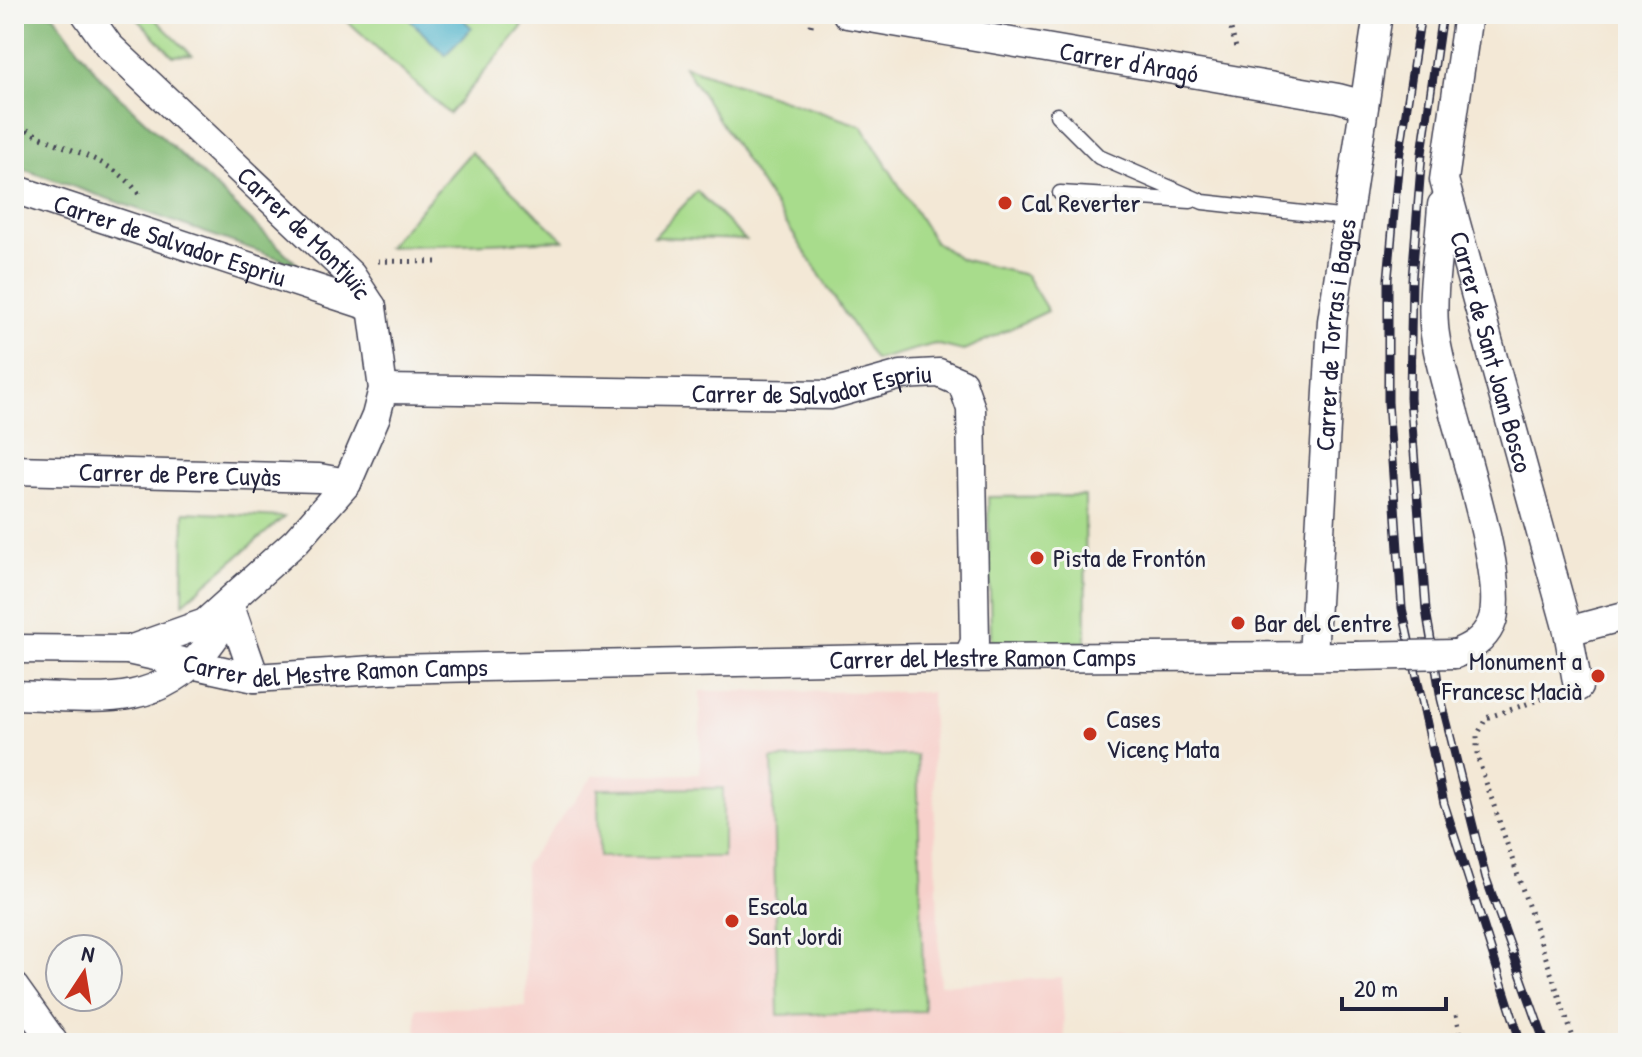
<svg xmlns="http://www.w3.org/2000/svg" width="1642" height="1057" font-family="'Patrick Hand',sans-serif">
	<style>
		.built { fill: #f7d0cb }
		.green { fill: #a8dc8c; stroke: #657f64; stroke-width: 2 }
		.forest { fill: #86bc78; stroke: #546f5a; stroke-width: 2 }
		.water { fill: #4cb2ca; stroke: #376a82; stroke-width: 2 }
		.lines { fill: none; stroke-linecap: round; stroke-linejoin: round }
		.lane-casing { stroke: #414052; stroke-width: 17 }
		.street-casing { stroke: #414052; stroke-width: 31 }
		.path { stroke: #414052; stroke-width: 5; stroke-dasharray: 2 6; stroke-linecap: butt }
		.lane { stroke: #fff; stroke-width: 14 }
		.street { stroke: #fff; stroke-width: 28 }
		.rail-casing { stroke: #22223b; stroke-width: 9 }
		.rail { stroke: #f6f6f2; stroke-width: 6; stroke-dasharray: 18; stroke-linecap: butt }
		.street-bridge-casing { stroke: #414052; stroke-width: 31; stroke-linecap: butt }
		.street-bridge { stroke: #fff; stroke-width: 28 }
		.poi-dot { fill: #c8321e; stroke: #f6f6f2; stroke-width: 3 }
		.labels { text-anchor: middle; stroke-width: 6; stroke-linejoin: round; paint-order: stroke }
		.street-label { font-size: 26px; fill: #22223b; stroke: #f6f6f2 }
		.poi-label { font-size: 26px; fill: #22223b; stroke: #f6f6f2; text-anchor: start }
	</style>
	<rect width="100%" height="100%" fill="#f6f6f2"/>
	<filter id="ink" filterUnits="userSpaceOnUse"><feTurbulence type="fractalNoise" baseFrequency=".0125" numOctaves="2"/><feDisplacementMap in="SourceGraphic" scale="16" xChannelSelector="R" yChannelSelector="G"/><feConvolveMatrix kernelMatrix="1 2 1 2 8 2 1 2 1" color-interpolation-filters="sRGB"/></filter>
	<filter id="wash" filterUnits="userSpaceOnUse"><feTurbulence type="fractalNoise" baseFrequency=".006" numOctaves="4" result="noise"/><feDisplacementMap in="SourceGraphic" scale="32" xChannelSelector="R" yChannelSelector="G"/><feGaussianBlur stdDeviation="1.8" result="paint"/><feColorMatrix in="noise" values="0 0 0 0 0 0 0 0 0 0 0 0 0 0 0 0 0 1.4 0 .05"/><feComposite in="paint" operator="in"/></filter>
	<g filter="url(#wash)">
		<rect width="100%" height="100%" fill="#f3e8d6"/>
		<!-- built -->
		<path class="built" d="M 700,691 L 931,692 L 940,985 L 1061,977 L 1065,1039 L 1122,1031 L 1152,1043 L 417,1043 L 416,1008 L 526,1007 L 525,864 L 594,775 L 700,774 Z"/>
		<!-- green -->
		<g class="green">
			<path d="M 133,14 L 150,14 L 192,55 L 173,56 Z"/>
			<path d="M 340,14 L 509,14 L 523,26 L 449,114 Z"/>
			<path d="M 684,66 L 862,126 L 934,241 L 961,259 L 1026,275 L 1048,311 L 963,351 L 935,344 L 875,360 Z"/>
			<path d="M 471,152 L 564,240 L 387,247 Z"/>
			<path d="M 697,191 L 745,240 L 654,237 Z"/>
			<path d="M 1085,496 L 1086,642 L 991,642 L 988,497 Z"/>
			<path d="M 184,512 L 284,517 L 183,603 Z"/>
			<path d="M 917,755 L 924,1011 L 778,1015 L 772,759 Z"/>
			<path d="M 723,788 L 723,857 L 599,857 L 598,789 Z"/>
		</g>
		<!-- forest -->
		<path class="forest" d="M 14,14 L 53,14 L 102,80 L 298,265 L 14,166 Z"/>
		<!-- water -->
		<path class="water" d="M 404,14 L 458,14 L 472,28 L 445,55 Z"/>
	</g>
	<g filter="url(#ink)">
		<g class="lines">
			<defs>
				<g id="lane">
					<path d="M 1057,115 L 1099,157 L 1203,202 L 1348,218"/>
					<path d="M 1060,193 L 1191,201"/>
				</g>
				<g id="street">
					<path id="s1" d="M 86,14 L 109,46 L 351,275 L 372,307 L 383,389 L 376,416 L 347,483 L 296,541 L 205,623 L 129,650"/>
					<path id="s2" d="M 847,14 L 1338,98 L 1364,105"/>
					<path id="s3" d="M 1468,14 L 1444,180 L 1568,631 L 1578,687"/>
					<path id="s4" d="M 14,189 L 372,307"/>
					<path d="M 1442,205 C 1440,244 1431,287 1434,326 C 1439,388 1513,577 1491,624 C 1483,641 1471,647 1455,654"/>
					<path id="s5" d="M 383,389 L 830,395 L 901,375 L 939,373 L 962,383 L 971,409 L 975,642 L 968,657"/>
					<path id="s6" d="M 14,470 L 319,478 L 347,483"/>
					<path d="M 229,603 L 255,678"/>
					<path d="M 1568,631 L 1628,615"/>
					<path id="s7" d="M 14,649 L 128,650 L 255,678 L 389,669 L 929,658 L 1355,656"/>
					<path id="s8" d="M 1313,656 L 1332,321 L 1378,14"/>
					<path d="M 14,695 C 85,696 153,713 204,651 C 216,636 223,627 227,608"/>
					<path d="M 14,987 L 54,1043"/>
				</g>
			</defs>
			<!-- lane casing -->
			<use href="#lane" class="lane-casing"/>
			<!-- street casing -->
			<use href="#street" class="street-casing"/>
			<!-- path -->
			<g class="path">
				<path d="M 1227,14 L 1236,48"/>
				<path d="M 811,26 L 813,14"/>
				<path d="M 14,121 C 51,150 116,154 141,198"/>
				<path d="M 378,261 L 441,262"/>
				<path d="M 1550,696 L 1486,718 L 1477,736 L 1477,756 L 1575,1043"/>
				<path d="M 1456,1015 L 1463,1043"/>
			</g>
			<!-- lane -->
			<use href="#lane" class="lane"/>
			<!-- street -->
			<use href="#street" class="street"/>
			<defs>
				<g id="rail">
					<path d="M 1421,14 L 1399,158 L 1388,279 L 1388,402 L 1402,608 L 1444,803 L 1521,1043"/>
					<path d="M 1442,14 L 1422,153 L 1412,279 L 1410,398 L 1426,610 L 1441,699 L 1486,878 L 1545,1043"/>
				</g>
			</defs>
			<!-- rail casing -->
			<use href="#rail" class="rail-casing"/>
			<!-- rail -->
			<use href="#rail" class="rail"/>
			<defs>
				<path id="street-bridge" d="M 1355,656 L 1455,654"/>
			</defs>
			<!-- street-bridge casing -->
			<use href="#street-bridge" class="street-bridge-casing"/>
			<!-- street-bridge -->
			<use href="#street-bridge" class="street-bridge"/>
		</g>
	</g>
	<!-- markers -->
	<g class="poi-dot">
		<circle cx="1005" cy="203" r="8"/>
		<circle cx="1037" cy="558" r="8"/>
		<circle cx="1238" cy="623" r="8"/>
		<circle cx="1598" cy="676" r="8"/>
		<circle cx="1090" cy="734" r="8"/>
		<circle cx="732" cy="921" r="8"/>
	</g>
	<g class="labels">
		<!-- street labels -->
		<g class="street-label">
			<text dy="9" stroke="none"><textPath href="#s2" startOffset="286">Carrer d'Aragó</textPath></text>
			<text dy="9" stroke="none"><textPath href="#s1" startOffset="310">Carrer de Montjuïc</textPath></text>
			<text dy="9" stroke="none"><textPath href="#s4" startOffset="164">Carrer de Salvador Espriu</textPath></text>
			<text dy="9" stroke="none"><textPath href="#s8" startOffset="322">Carrer de Torras i Bages</textPath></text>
			<text dy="9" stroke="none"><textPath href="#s3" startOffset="346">Carrer de Sant Joan Bosco</textPath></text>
			<text dy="9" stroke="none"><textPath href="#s5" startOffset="430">Carrer de Salvador Espriu</textPath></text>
			<text dy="9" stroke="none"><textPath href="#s6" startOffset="166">Carrer de Pere Cuyàs</textPath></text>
			<text dy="9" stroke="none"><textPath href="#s7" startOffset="972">Carrer del Mestre Ramon Camps</textPath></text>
			<text dy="9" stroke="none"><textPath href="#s7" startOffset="324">Carrer del Mestre Ramon Camps</textPath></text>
		</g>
		<!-- poi labels -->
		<g class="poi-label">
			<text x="1021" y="212">Cal Reverter</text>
			<text x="1053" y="567">Pista de Frontón</text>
			<text x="1254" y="632">Bar del Centre</text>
			<text x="1582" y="670" text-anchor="end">Monument a<tspan x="1582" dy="30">Francesc Macià</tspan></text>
			<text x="1106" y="728">Cases<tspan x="1106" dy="30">Vicenç Mata</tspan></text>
			<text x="748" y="915">Escola<tspan x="748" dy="30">Sant Jordi</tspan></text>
		</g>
	</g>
	<!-- margin -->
	<rect width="1642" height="1057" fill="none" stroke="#f6f6f2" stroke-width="48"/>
	<!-- north arrow -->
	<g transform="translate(84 973) rotate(12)"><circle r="38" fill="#f6f6f2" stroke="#a1a1a9" stroke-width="2"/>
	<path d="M0-6L14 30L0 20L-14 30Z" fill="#c8321e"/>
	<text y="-12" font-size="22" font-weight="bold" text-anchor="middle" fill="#22223b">N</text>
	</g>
	<!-- scale -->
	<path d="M1342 997v12h104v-12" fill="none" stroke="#22223b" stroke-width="4"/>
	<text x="1354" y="997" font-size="24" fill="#22223b" stroke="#f6f6f2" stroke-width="6" paint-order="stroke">20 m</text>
</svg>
